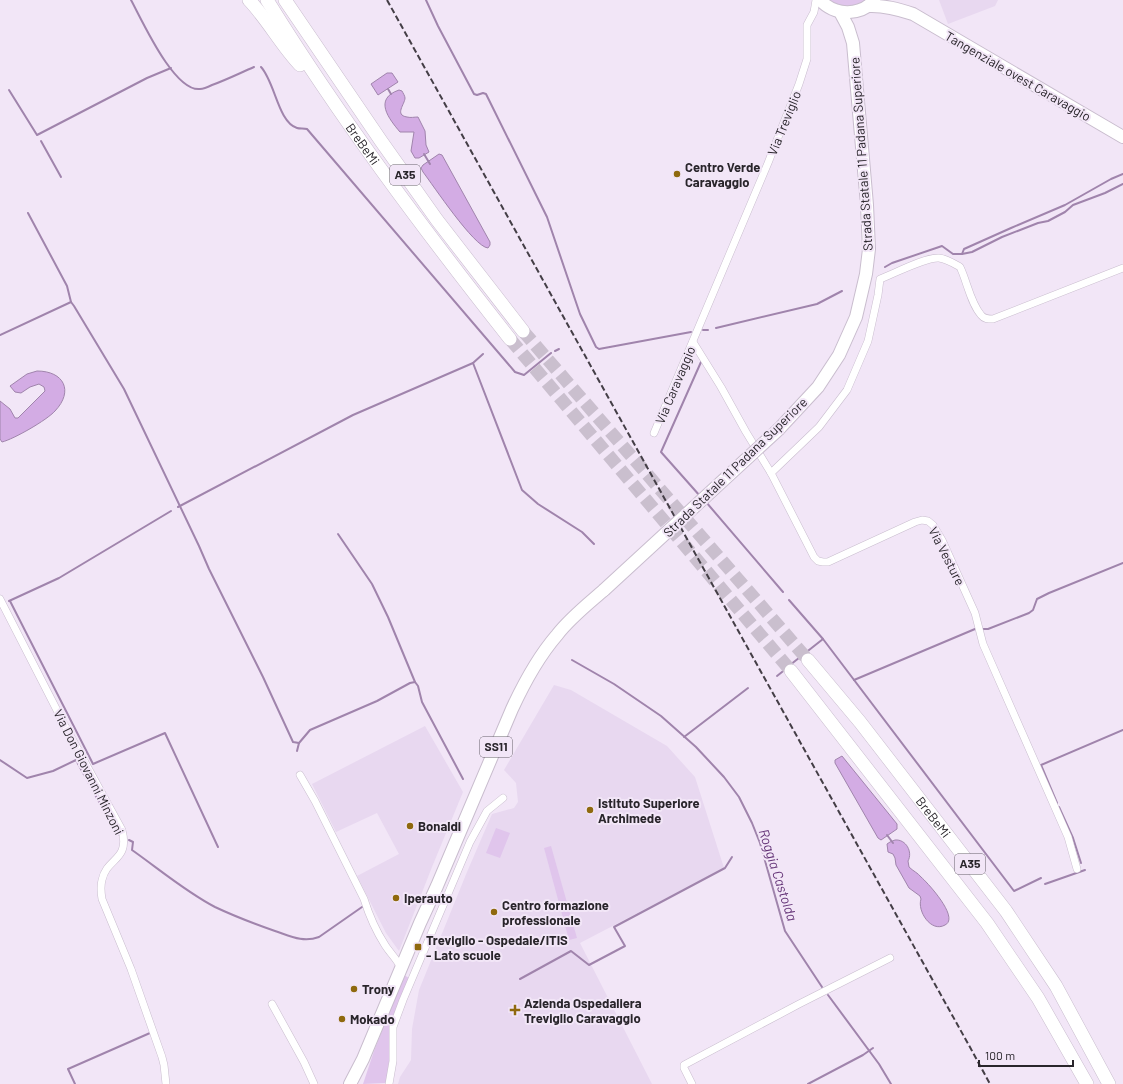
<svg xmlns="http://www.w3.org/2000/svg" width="1123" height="1084" font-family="Barlow,sans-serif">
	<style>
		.built { fill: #e8d8f0 }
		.green { fill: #e0c5ec }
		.water { fill: #d3ace4; stroke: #a084ac }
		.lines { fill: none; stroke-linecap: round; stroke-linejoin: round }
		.stream { stroke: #a084ac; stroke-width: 2 }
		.highway-tunnel { stroke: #cabfce; stroke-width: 13; stroke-dasharray: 13 6; stroke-linecap: butt }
		.street-casing { stroke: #c9bdce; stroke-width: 8 }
		.primary-casing { stroke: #c9bdce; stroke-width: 14 }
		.highway-casing { stroke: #c9bdce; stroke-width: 14 }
		.street { stroke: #fff; stroke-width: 7 }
		.primary { stroke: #fff; stroke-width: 12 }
		.highway { stroke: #fff; stroke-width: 13 }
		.rail { stroke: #443e46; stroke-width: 2; stroke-dasharray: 6 3; stroke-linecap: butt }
		.primary-bridge-casing { stroke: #c9bdce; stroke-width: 14; stroke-linecap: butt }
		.primary-bridge { stroke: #fff; stroke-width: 12 }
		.poi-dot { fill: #8f690e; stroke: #f2e6f7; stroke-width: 1.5 }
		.labels { text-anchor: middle; stroke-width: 4; stroke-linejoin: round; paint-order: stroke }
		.shield { fill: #f2e6f7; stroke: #655f68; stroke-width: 1 }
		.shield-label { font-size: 12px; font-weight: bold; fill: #29252b }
		.street-label { font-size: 13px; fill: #29252b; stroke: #f2e6f7 }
		.poi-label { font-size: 13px; font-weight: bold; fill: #29252b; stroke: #f2e6f7; text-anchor: start }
		.water-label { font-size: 14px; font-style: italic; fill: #653578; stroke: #f2e6f7 }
	</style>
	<rect width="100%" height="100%" fill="#f2e6f7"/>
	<!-- built -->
	<g class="built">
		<path d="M 939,0 L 998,0 L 995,6 L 948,24 Z"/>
		<path d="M 554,685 L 571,690 L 667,746 L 695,777 L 724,868 L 580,943 L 652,1084 L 398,1084 L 400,1077 L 411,1060 L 412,1029 L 419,990 L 467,872 L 492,814 L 514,808 L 518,802 L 516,783 L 504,770 Z"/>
		<path d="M 425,726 L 463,792 L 432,867 L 399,951 L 386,933 L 357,876 L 399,854 L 377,813 L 336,832 L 312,784 Z"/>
	</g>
	<!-- green -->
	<g class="green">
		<path d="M 825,0 L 868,0 L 866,2 L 846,8 Z"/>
		<path d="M 496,828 L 510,833 L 500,858 L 486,853 Z"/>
		<path d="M 551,846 L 577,938 L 569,940 L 544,848 Z"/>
		<path d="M 404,975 L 409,978 L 392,1019 L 389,1031 L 390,1051 L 388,1072 L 386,1083 L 363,1084 L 374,1051 Z"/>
	</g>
	<!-- water -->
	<g class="water">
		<path d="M 387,73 L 392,73 L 398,82 L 378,95 L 371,84 Z"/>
		<path d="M 399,90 L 402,91 C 403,93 405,96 405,98 C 405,104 394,115 407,117 C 411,118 414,117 418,117 L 425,131 L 426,145 L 429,152 L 419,158 L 415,158 L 411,151 L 414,132 L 400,132 C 389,119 373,99 399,90 Z"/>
		<path d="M 439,154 L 442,155 L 490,242 L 490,245 L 488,248 C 474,247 433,185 423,172 L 421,168 L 423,165 Z"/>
		<path d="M 37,371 C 64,371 74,391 55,411 C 47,420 14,439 2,442 L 0,439 L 0,401 L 10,409 L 15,418 L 18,418 L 45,391 L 44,387 L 39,384 L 30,387 L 21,393 L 15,392 L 10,386 L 27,374 Z"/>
		<path d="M 842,756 L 897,824 L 897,829 L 881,840 L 878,838 L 835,763 L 835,760 Z"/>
		<path d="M 895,840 C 906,839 913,852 908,861 L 909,867 C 913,871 918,873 921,877 C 928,883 960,918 945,925 C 931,933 917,911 921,899 L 920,896 L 909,888 L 896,865 L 895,858 L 893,854 L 888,852 L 887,844 L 890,842 Z"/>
	</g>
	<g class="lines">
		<!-- stream -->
		<g class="stream">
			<path d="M 131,0 C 142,20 174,92 200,89 C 204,89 208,87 212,85 C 226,80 240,73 254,67"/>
			<path d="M 426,0 L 438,26 L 474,94 L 477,95 L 483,93 L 486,94 L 547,217 L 580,314 L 596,347 L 599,349 L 691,332"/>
			<path d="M 261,67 C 275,82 278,122 297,128 C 300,129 304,128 307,129 L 515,372 L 524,375 L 551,353"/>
			<path d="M 388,89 L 391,94"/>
			<path d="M 9,90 L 37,135 L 147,78 L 171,68"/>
			<path d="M 41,141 L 61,177"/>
			<path d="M 424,154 L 430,164"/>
			<path d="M 28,213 L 67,286 L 71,302 L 74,306 L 124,389 L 199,546 L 209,569 L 263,677 L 293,742 L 299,743"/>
			<path d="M 962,254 L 972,252 L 1002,237 L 1038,223 L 1048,221 L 1065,212 L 1073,205 L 1105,193 L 1123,184"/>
			<path d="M 885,267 L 892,263 L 942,246 L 953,254 L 962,254 L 964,249 L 1011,228 L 1065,205 L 1111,179 L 1123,174"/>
			<path d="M 716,328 L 817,304 L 842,291"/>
			<path d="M 703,330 L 708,330"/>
			<path d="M 0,335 L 71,302"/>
			<path d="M 555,351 L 559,349"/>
			<path d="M 473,363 L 522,490 L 538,504 L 582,532 L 594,544"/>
			<path d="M 700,496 L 661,452 L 701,362"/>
			<path d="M 706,502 L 783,592"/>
			<path d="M 178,507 L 353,415 L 473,363 L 483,354"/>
			<path d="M 338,534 L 372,584 L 388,617 L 415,682"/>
			<path d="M 789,600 L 823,639 L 1014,891 L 1041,878"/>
			<path d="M 9,601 L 59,578 L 171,511"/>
			<path d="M 10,601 L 93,764 L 165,733 L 218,847"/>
			<path d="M 981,629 L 988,629 L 1029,613 L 1033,610 L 1037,599 L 1049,593 L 1123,563"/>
			<path d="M 572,660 L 614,684 L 661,716 L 696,747 L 724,777 L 739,797 L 752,823 L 760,843 L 785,931 L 822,987"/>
			<path d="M 790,665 L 823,639"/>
			<path d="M 777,676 L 787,668"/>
			<path d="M 854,680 L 975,629"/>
			<path d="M 684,737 L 748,688"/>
			<path d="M 297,751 L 299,743 L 310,730 L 377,701 L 410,683 L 415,682 L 418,686 L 422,702 L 463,779"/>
			<path d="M 0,760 L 27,778 L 53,771 L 76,760 L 116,833 L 120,835"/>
			<path d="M 1057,803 L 1041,765 L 1123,730"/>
			<path d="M 1059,807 L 1073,838 L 1081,863"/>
			<path d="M 887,835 L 893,843"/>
			<path d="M 129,840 L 133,842 L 132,850 C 159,869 186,892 215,907 C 234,916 255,924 275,931 C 290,936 303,943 319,937 L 362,907"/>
			<path d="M 1045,884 L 1085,870"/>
			<path d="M 520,979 L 571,951 L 589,965 L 625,946 L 614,927 L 725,868 L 732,857"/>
			<path d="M 828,995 L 879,1064 L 891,1084"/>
			<path d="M 75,1084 L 68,1069 L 150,1033"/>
			<path d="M 808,1084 L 863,1055 L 873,1048"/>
		</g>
		<!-- highway-tunnel -->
		<g class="highway-tunnel">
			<path d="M 523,331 L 808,660"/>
			<path d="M 510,339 L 791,671"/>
		</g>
		<defs>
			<g id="street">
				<path d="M 693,342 L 721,387 L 746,432 L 771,473 L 814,557 L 818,561 L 823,562 L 828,562 L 915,522 L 922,520 L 928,521 L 933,525 L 942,540 L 975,613 L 983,644 L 1068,837 L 1077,869"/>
				<path d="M 654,433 L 768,163 L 799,84 L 807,59 L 807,25 L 814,12 L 816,0"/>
				<path d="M 771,473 L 819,427 L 847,390 L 868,341 L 878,295 L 880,279 C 894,274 925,257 939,258 C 947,259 953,263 960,267 C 967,281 970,302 981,315 C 984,319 988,319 993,319 L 1123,268"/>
				<path d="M 0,599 L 65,726 L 122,830 C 130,861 107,857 102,880 C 100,887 101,893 102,899 L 131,969 L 162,1057 L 164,1065 L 166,1084"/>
				<path d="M 300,775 L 315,801 L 364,899 C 369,915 376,931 385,945 C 390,953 397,959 401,968"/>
				<path d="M 272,1004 L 304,1062 L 314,1084"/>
				<path d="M 389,1084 L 393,1061 L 393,1027 L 403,1000 L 470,842 L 487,811 L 503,798"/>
				<path d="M 692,1084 L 684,1068 L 684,1065 L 799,1004 L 890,958"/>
			</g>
			<g id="primary">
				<path d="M 820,0 C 835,16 859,16 874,1"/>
				<path d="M 868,6 C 884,5 898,9 913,14 L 1123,137"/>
				<path d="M 779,429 L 818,387 L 839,355 L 856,317 L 866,274 L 869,249 L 867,205 L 853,43 L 848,27 L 840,12"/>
				<path d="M 350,1084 L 363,1059 L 420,923 L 437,886 L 512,709 C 524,683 538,657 557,635 C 570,618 588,604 604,590"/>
			</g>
			<g id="highway">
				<path d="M 249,0 C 268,20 281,45 300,65"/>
				<path id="s1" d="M 267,0 C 340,118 424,230 510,339"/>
				<path d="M 285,0 L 381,141 L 437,220 L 523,331"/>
				<path id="s2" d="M 808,660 L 860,722 L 1006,911 L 1056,986 L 1109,1084"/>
				<path d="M 791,671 L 987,923 L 1038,998 L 1087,1084"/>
			</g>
		</defs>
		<!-- street casing -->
		<use href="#street" class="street-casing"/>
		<!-- primary casing -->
		<use href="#primary" class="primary-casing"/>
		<!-- highway casing -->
		<use href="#highway" class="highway-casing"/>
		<!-- street -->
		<use href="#street" class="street"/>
		<!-- primary -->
		<use href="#primary" class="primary"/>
		<!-- highway -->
		<use href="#highway" class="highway"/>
		<!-- rail -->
		<path class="rail" d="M 387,0 L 971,1049 L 990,1084"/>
		<defs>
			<path id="primary-bridge" d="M 604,590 L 779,429"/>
		</defs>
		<!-- primary-bridge casing -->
		<use href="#primary-bridge" class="primary-bridge-casing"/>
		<!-- primary-bridge -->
		<use href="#primary-bridge" class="primary-bridge"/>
	</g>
	<!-- markers -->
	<g class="poi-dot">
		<circle cx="677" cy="174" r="4"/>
		<circle cx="590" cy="810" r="4"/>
		<circle cx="410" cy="826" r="4"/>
		<circle cx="396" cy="898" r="4"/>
		<circle cx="494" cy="912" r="4"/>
		<rect x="414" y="943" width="8" height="8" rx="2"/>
		<circle cx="354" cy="989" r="4"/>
		<path d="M513 1004h4v4h4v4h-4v4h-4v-4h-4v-4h4z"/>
		<circle cx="342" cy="1019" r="4"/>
	</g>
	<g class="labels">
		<!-- shield labels -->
		<g class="shield">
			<rect x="390" y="165" width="30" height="20" rx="3"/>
			<rect x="480" y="737" width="32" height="20" rx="3"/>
			<rect x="955" y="854" width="30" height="20" rx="3"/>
		</g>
		<g class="shield-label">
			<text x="405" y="179">A35</text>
			<text x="496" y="751">SS11</text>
			<text x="970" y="868">A35</text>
		</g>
		<!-- street labels -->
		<g class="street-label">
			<text transform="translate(1018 76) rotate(30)" y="5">Tangenziale ovest Caravaggio</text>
			<text transform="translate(784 123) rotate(-68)" y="5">Via Treviglio</text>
			<text dy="5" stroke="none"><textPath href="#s1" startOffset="173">BreBeMi</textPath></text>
			<text transform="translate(861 154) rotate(-94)" y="5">Strada Statale 11 Padana Superiore</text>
			<text transform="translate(675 385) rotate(-67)" y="5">Via Caravaggio</text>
			<text transform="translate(735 467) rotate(-44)" y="5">Strada Statale 11 Padana Superiore</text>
			<text transform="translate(947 556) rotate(63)" y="5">Via Vesture</text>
			<text transform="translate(89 772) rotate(63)" y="5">Via Don Giovanni Minzoni</text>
			<text dy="5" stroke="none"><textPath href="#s2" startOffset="201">BreBeMi</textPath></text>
		</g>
		<!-- poi labels -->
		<g class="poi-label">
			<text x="685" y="172">Centro Verde<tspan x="685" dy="15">Caravaggio</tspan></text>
			<text x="598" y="808">Istituto Superiore<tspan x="598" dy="15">Archimede</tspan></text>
			<text x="418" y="831">Bonaldi</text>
			<text x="404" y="903">Iperauto</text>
			<text x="502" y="910">Centro formazione<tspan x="502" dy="15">professionale</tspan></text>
			<text x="426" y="945">Treviglio - Ospedale/ITIS<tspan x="426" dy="15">- Lato scuole</tspan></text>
			<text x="362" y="994">Trony</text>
			<text x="524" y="1008">Azienda Ospedaliera<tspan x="524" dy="15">Treviglio Caravaggio</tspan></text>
			<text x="350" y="1024">Mokado</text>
		</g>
		<!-- water labels -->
		<g class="water-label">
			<text transform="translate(778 875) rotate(72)" y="5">Roggia Castolda</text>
		</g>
	</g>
	<!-- scale -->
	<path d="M979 1060v6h94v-6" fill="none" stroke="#29252b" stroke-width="2"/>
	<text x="985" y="1060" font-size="12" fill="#29252b" stroke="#f2e6f7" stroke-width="3" paint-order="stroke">100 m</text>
</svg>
